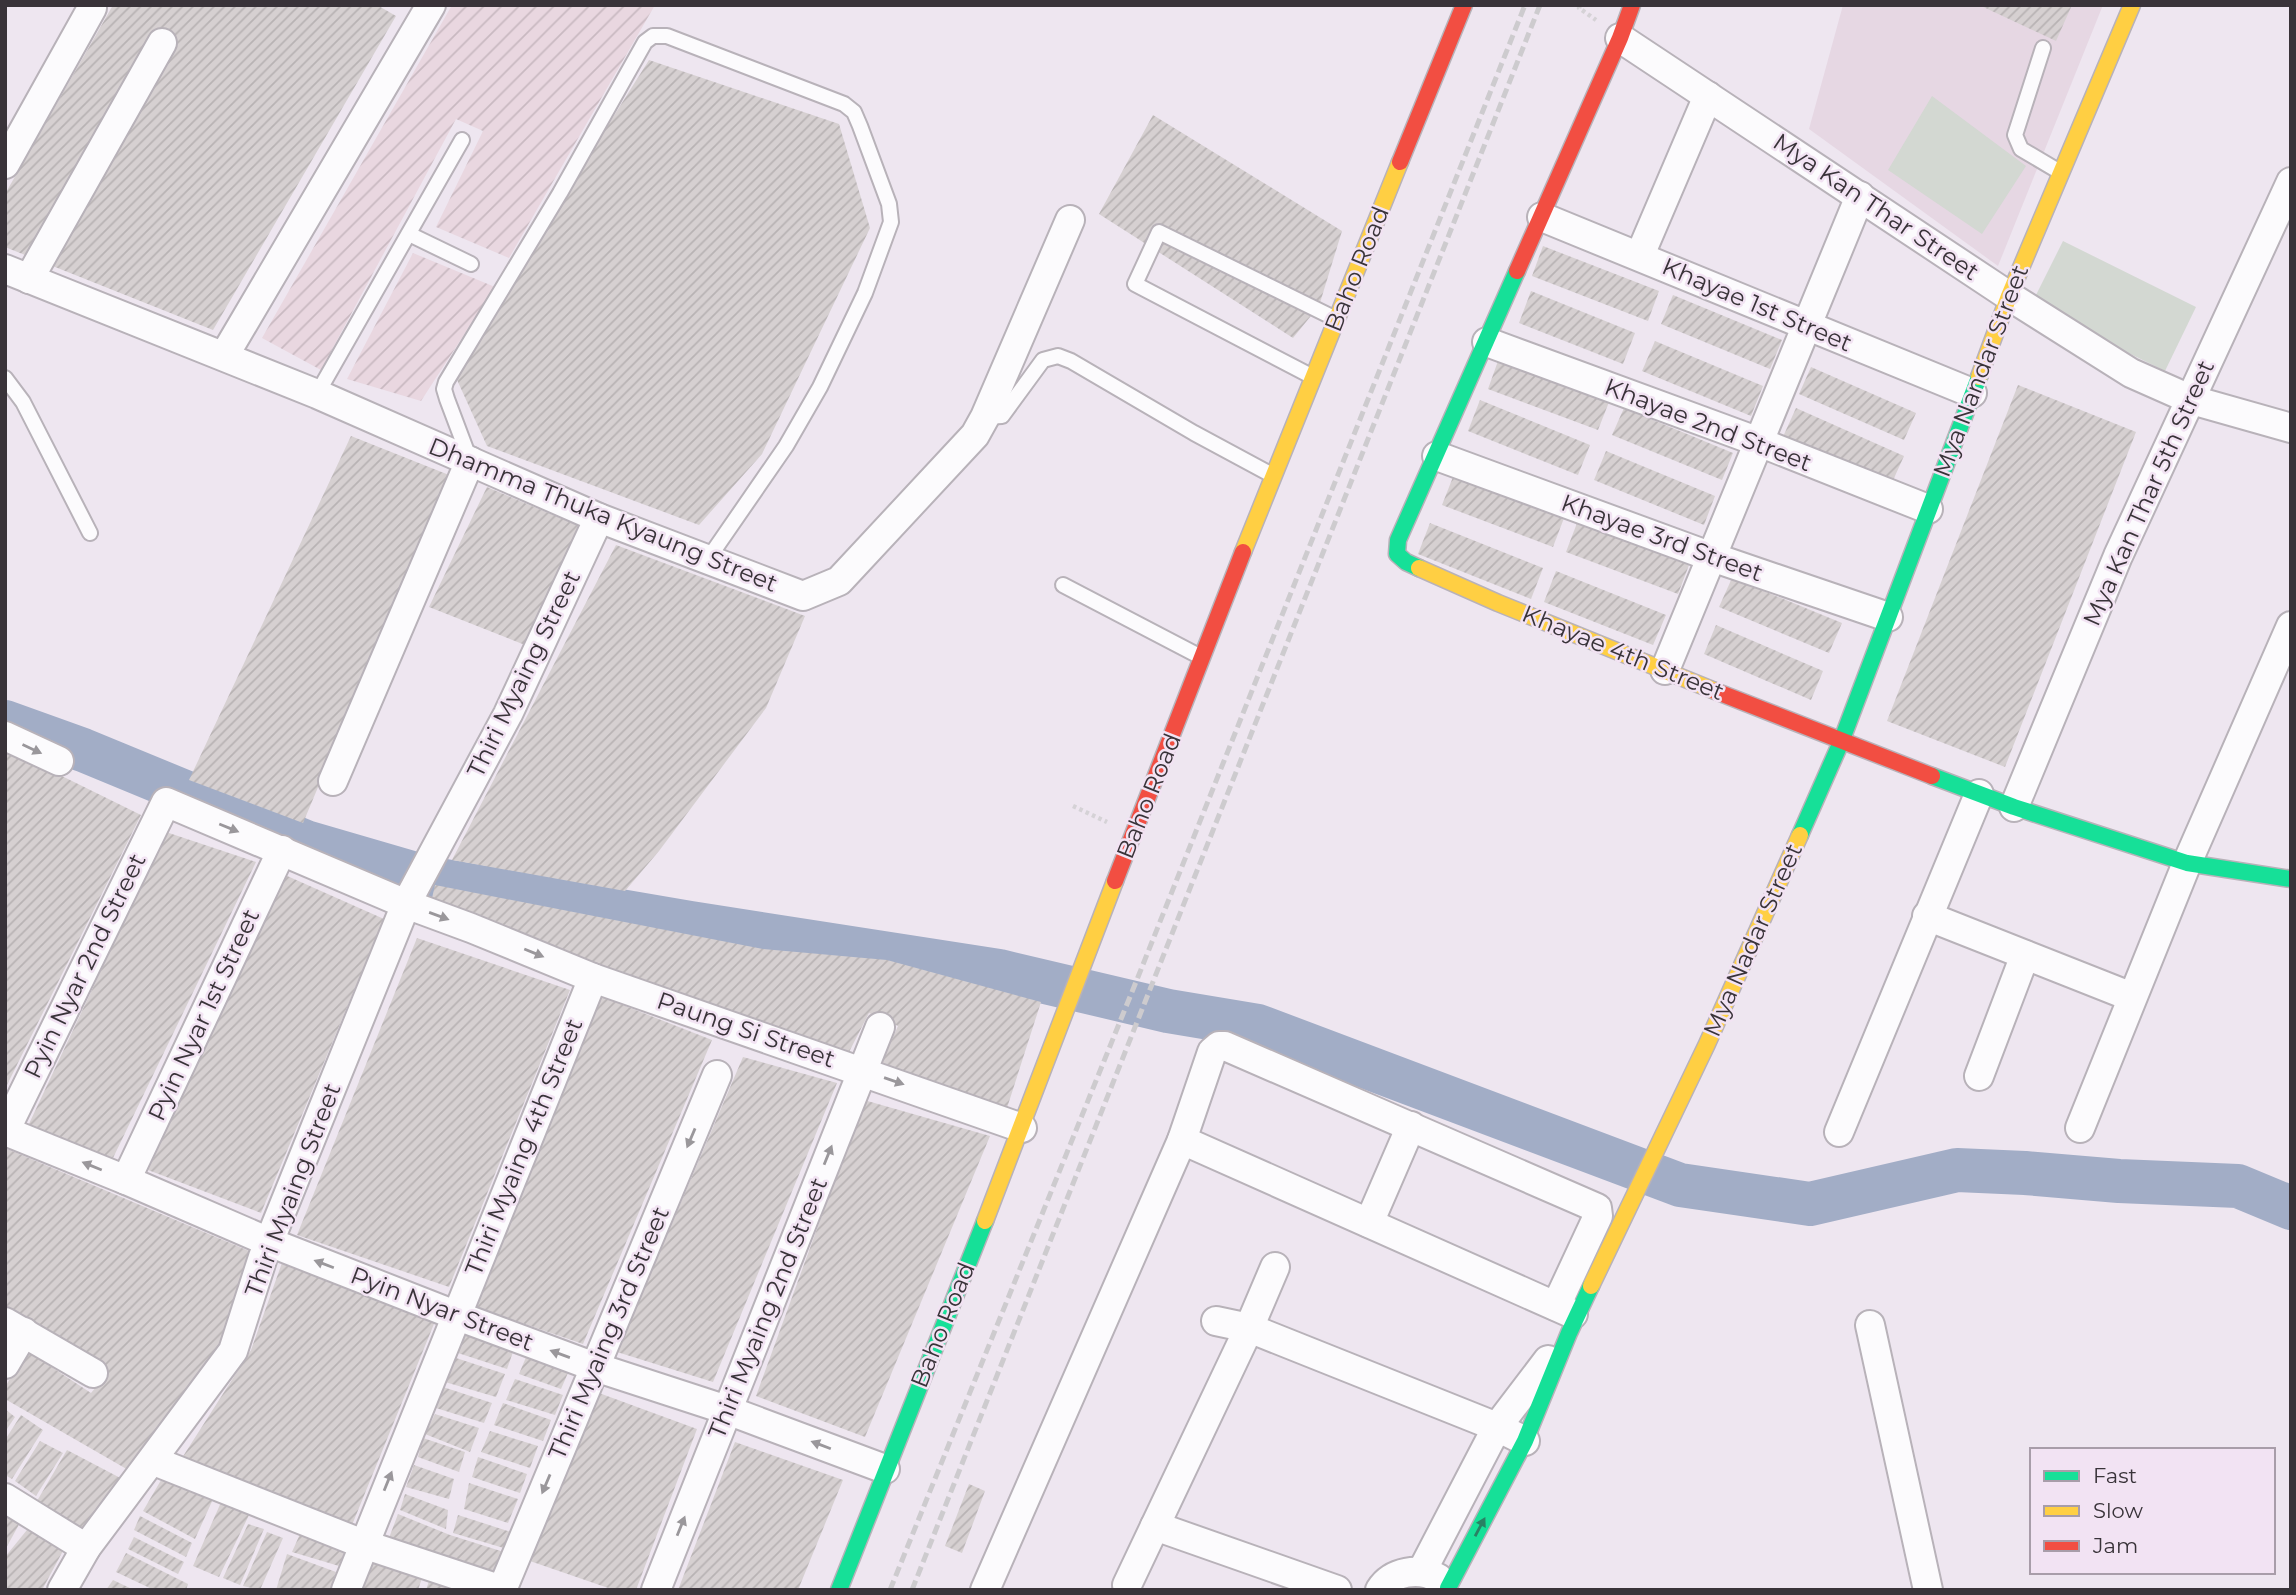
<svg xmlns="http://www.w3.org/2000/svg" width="2296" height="1595" font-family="Montserrat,sans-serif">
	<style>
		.industrial { fill: url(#industrial-furrows) }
		.education { fill: #e6d7e3 }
		.garden { fill: #d3d8d2 }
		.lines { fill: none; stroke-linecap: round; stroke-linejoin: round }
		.river { stroke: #a2adc6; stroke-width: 44 }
		.building { fill: url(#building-hatch) }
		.lane-casing { stroke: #b8b2b9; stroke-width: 18 }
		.street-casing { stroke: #b8b2b9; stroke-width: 32 }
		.fast-casing { stroke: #b8b2b9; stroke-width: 19 }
		.slow-casing { stroke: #b8b2b9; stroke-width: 19 }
		.jam-casing { stroke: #b8b2b9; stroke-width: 19 }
		.path { stroke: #d5d2d6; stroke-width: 4.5; stroke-dasharray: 3.5 3.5; stroke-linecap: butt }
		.lane { stroke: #fcfbfd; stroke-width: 14 }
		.street { stroke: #fcfbfd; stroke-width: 28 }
		.fast { stroke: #16e098; stroke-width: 16 }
		.slow { stroke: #ffcf43; stroke-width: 16 }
		.jam { stroke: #f24e42; stroke-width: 16 }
		.rail { stroke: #cdcbce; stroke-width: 5; stroke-dasharray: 10 5; stroke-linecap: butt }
		.oneway { fill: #9a979b }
		.oneway2 { fill: #298164 }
		.labels { text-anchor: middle; stroke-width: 5; stroke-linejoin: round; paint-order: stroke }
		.street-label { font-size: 24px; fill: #393339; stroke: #f2e3f3 }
	</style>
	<defs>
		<pattern id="industrial-furrows" width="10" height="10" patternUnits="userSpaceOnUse" patternTransform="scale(1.75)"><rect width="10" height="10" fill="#e9d7e0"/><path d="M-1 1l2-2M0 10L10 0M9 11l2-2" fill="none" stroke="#c9b9c1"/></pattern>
		<pattern id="building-hatch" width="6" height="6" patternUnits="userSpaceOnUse" patternTransform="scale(1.75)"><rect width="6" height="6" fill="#d6d0d1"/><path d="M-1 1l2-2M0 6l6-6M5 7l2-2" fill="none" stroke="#b8b3b4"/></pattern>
	</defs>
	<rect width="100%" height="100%" fill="#eee6f0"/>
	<!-- industrial -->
	<g class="industrial">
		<path d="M 452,5 L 655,5 L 509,258 L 436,227 L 483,131 L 456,119 L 321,370 L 262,338 Z"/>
		<path d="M 413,253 L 495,287 L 421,401 L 347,379 Z"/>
	</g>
	<!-- education -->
	<path class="education" d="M 1843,5 L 2103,5 L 1998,266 L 1809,129 Z"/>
	<!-- garden -->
	<g class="garden">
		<path d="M 1932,96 L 2026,166 L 1982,234 L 1888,170 Z"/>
		<path d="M 2063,241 L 2196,307 L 2165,371 L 2031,305 Z"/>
	</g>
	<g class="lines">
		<!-- river -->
		<path class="river" d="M 5,722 L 83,750 L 306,842 L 433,879 L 690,923 L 999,971 L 1168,1011 L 1258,1026 L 1680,1185 L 1810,1204 L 1957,1170 L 2025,1173 L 2119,1181 L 2238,1186 L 2291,1208"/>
	</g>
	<!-- building -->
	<g class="building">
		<path d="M 113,5 L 377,5 L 396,16 L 213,330 L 5,247 L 5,194 Z"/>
		<path d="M 1979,5 L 2072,5 L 2056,41 Z"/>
		<path d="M 649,60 L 839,124 L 870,228 L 762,454 L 699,525 L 487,446 L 453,371 Z"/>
		<path d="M 1153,115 L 1342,231 L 1319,306 L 1293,338 L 1099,214 Z"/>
		<path d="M 1543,246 L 1659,291 L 1648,321 L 1532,276 Z"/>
		<path d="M 1531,291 L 1635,333 L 1623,364 L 1519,323 Z"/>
		<path d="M 1673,295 L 1782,340 L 1770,369 L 1661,324 Z"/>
		<path d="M 1655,341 L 1763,386 L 1751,416 L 1642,371 Z"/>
		<path d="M 1498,361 L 1609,402 L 1598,430 L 1488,389 Z"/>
		<path d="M 1811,367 L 1916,413 L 1904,440 L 1799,394 Z"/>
		<path d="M 2018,385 L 2136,432 L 2005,767 L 1887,721 Z"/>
		<path d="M 1480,400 L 1590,445 L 1578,475 L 1468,431 Z"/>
		<path d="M 1624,408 L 1733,453 L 1722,480 L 1612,435 Z"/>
		<path d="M 1796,408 L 1904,456 L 1890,487 L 1782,439 Z"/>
		<path d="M 351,436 L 449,475 L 303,823 L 189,780 Z"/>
		<path d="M 1606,451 L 1715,496 L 1704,525 L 1594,480 Z"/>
		<path d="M 1453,477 L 1564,518 L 1553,547 L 1442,505 Z"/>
		<path d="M 487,487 L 584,528 L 525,645 L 429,607 Z"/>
		<path d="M 1430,523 L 1543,568 L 1531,599 L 1418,554 Z"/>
		<path d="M 1577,523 L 1689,565 L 1678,594 L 1566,552 Z"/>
		<path d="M 616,545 L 805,616 L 766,708 L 659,851 L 625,891 L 452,860 Z"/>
		<path d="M 1556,571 L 1666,615 L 1653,645 L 1544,602 Z"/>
		<path d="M 1732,578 L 1842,623 L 1829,653 L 1719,607 Z"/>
		<path d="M 1716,625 L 1823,671 L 1811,700 L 1704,654 Z"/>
		<path d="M 5,748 L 141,815 L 5,1089 Z"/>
		<path d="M 166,832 L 256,862 L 113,1158 L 28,1126 Z"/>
		<path d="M 285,875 L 384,919 L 261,1213 L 148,1170 Z"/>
		<path d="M 435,885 L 763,949 L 887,960 L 1041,1002 L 1006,1111 L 878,1070 L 898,1026 L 869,1013 L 847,1056 L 430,907 Z"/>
		<path d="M 417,938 L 570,990 L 449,1287 L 297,1235 Z"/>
		<path d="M 600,996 L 712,1040 L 583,1344 L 475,1307 Z"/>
		<path d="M 743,1057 L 837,1083 L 713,1382 L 617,1352 Z"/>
		<path d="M 864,1100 L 990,1136 L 865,1437 L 756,1396 Z"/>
		<path d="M 5,1148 L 249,1251 L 221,1352 L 130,1471 L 5,1399 L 5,1387 L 27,1351 L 91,1393 L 106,1375 L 96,1358 L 5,1309 Z"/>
		<path d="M 283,1260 L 436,1319 L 352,1525 L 180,1461 L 251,1350 Z"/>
		<path d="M 468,1326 L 515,1346 L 507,1369 L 458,1353 Z"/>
		<path d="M 529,1350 L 571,1366 L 561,1389 L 519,1374 Z"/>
		<path d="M 453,1357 L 505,1374 L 496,1397 L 445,1382 Z"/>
		<path d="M 515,1379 L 563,1395 L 555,1415 L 506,1400 Z"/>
		<path d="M 443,1387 L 492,1403 L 484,1423 L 436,1408 Z"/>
		<path d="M 599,1393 L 697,1429 L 636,1590 L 614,1590 L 527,1560 Z"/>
		<path d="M 503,1403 L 551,1420 L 543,1441 L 494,1425 Z"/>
		<path d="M 5,1409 L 15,1417 L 5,1432 Z"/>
		<path d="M 435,1414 L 479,1428 L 470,1452 L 425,1434 Z"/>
		<path d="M 21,1415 L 43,1430 L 12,1479 L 5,1475 L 5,1440 Z"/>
		<path d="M 490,1431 L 538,1446 L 530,1468 L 481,1452 Z"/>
		<path d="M 423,1438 L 465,1452 L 459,1472 L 418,1457 Z"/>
		<path d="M 40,1441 L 63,1453 L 36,1496 L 15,1481 Z"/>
		<path d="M 735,1442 L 843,1480 L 798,1590 L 678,1590 Z"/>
		<path d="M 67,1450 L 128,1482 L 87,1532 L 37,1501 Z"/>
		<path d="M 478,1457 L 527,1474 L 520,1493 L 472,1477 Z"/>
		<path d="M 414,1465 L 454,1479 L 449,1499 L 406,1487 Z"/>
		<path d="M 164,1475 L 214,1497 L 195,1539 L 143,1511 Z"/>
		<path d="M 469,1483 L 518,1499 L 508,1523 L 464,1509 Z"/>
		<path d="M 969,1484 L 985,1491 L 962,1553 L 945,1546 Z"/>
		<path d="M 405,1494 L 448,1510 L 446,1529 L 400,1510 Z"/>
		<path d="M 222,1500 L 250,1513 L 219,1577 L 193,1566 Z"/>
		<path d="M 5,1509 L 22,1519 L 5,1550 Z"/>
		<path d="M 398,1514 L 450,1535 L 507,1553 L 499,1578 L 389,1538 Z"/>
		<path d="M 458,1515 L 511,1532 L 507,1549 L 453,1533 Z"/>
		<path d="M 140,1516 L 192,1543 L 186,1557 L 134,1530 Z"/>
		<path d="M 248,1524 L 264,1529 L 240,1585 L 223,1578 Z"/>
		<path d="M 31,1525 L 64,1549 L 42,1590 L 5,1590 L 5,1557 Z"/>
		<path d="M 267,1532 L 283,1538 L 260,1590 L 243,1586 Z"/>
		<path d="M 300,1534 L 347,1546 L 339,1566 L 292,1552 Z"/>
		<path d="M 134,1537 L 184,1562 L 178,1574 L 128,1549 Z"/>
		<path d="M 126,1553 L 188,1584 L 186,1590 L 154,1590 L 116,1572 Z"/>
		<path d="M 287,1554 L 336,1572 L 330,1590 L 276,1590 Z"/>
		<path d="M 372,1558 L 422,1578 L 418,1590 L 360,1588 Z"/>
		<path d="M 430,1578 L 462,1590 L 426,1590 Z"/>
		<path d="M 113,1580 L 134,1590 L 106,1590 Z"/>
	</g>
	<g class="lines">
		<defs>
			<g id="lane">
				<path d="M 2043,48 L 2015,135 L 2021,149 L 2060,172"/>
				<path d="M 409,234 L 471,264"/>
				<path d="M 1313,377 L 1135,284 L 1159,232 L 1336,319"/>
				<path d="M 5,378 L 23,402 L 90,533"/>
				<path d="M 317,394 L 462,140"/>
				<path d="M 985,417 L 1002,416 L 1043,360 L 1058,356 L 1071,361 L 1194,433 L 1272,475"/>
				<path d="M 470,460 L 447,399 L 444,389 L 446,382 L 560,193 L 645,42 L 653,36 L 667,36 L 844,104 L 854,112 L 860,126 L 889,204 L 891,222 L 865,293 L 820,387 L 786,446 L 708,559"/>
				<path d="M 1063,585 L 1199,656"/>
			</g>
			<g id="street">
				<path d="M 1620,38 L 2009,296 L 2131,373 L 2192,400 L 2291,428"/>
				<path d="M 5,164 L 92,8"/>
				<path d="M 1542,217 L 1972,393"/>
				<path d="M 1640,255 L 1708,96"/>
				<path d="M 5,269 L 317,394 L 599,518 L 803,596 L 839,581 L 975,435 L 985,417 L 1070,220"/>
				<path d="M 29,279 L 162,43"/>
				<path d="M 1487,342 L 1759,442 L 1928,509"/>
				<path d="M 224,356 L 431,5"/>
				<path d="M 1437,456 L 1712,557 L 1888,617"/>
				<path d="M 1665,670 L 1860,196"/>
				<path d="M 5,736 L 59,761"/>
				<path d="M 333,781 L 470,461"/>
				<path d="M 2014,807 L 2118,556 L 2291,182"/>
				<path d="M 1927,916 L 2132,997"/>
				<path d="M 1979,1076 L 2025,955"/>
				<path d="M 2080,1128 L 2187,863 L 2291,626"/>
				<path d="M 5,1131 L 166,802 L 406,904 L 471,928 L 593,978 L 1022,1128"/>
				<path d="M 5,1131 L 126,1180 L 269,1242 L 455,1315 L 595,1367 L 727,1410 L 885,1469"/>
				<path d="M 1839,1132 L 1979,794"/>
				<path d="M 1182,1140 L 1573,1314"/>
				<path d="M 126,1180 L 282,850"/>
				<path d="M 1369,1223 L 1411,1126"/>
				<path d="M 1216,1321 L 1249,1328 L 1497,1427 L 1525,1441"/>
				<path d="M 5,1322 L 93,1373"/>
				<path d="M 1870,1325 L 1928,1590"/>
				<path d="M 5,1364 L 24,1332"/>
				<path d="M 154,1461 L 363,1544 L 502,1590"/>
				<path d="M 5,1498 L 86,1548"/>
				<path d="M 1155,1526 L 1337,1590"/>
				<path d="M 1422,1571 L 1497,1427 L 1548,1360"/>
				<path d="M 1127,1585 L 1249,1328 L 1275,1267"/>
				<path d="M 62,1590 L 86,1548 L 233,1351 L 263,1257 L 406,904 L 508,714 L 599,518"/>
				<path d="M 346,1590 L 593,978"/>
				<path d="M 502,1590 L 717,1075"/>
				<path d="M 656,1590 L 880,1027"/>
				<path d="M 985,1590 L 1182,1140 L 1212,1052 L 1219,1046 L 1225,1046 L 1597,1208 L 1598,1216 L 1556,1306"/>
				<path d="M 1380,1590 C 1392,1571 1419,1567 1438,1578"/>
			</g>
			<g id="fast">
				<path d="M 1419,568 L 1406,562 L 1397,554 L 1398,540 L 1517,271"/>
				<path d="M 1932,776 L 2014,807 L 2187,863 L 2291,879"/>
				<path d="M 1800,835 L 1841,742 L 1979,377"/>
				<path d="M 1448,1588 L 1525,1441 L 1569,1333 L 1591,1286"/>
				<path d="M 839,1590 L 985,1221"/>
			</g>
			<g id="slow">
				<path d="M 1979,377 L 2009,296 L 2132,5"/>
				<path d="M 1243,552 L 1400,162"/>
				<path d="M 1419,568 L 1498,603 L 1715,691"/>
				<path d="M 985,1221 L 1115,881"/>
				<path d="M 1591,1286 L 1707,1044 L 1800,835"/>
			</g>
			<g id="jam">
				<path d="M 1400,162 L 1464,5"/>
				<path d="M 1517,271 L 1620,38 L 1632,5"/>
				<path d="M 1715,691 L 1932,776"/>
				<path d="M 1115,881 L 1243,552"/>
			</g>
		</defs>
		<!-- lane casing -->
		<use href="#lane" class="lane-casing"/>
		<!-- street casing -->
		<use href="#street" class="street-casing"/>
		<!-- fast casing -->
		<use href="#fast" class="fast-casing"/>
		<!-- slow casing -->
		<use href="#slow" class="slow-casing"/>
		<!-- jam casing -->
		<use href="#jam" class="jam-casing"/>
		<!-- path -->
		<g class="path">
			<path d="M 1580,5 L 1579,8 L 1596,20"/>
			<path d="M 1073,806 L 1107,822"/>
		</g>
		<!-- lane -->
		<use href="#lane" class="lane"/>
		<!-- street -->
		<use href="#street" class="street"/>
		<!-- fast -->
		<use href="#fast" class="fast"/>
		<!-- slow -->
		<use href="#slow" class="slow"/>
		<!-- jam -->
		<use href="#jam" class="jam"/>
		<!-- rail -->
		<g class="rail">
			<path d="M 890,1590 L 1138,977 L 1525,5"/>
			<path d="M 912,1590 L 1540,5"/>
		</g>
	</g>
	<!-- one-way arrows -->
	<defs><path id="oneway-solid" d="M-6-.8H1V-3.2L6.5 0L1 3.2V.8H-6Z" transform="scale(1.75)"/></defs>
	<g class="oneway">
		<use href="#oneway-solid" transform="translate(32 749) rotate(25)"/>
		<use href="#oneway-solid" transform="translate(229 828) rotate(22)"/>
		<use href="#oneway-solid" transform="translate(439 916) rotate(20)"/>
		<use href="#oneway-solid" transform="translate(534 953) rotate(22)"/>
		<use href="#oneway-solid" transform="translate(894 1081) rotate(19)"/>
		<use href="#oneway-solid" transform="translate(691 1138) rotate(113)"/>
		<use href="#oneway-solid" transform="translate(828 1155) rotate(-68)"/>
		<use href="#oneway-solid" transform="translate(92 1166) rotate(-158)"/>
		<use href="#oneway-solid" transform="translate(324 1264) rotate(-159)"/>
		<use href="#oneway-solid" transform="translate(560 1354) rotate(-160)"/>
		<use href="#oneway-solid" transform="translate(821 1445) rotate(-159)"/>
		<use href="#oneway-solid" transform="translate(388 1481) rotate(-68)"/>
		<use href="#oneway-solid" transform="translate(546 1484) rotate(113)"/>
		<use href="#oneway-solid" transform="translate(681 1526) rotate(-68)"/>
	</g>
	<use class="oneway2" href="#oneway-solid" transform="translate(1480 1527) rotate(-62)"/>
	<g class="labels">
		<!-- street labels -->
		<g class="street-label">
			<text transform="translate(1876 207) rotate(34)" y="8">Mya Kan Thar Street</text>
			<text transform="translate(1357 269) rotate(-68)" y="8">Baho Road</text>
			<text transform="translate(1757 305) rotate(23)" y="8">Khayae 1st Street</text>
			<text transform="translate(1981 371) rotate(-69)" y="8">Mya Nandar Street</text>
			<text transform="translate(1708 425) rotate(21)" y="8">Khayae 2nd Street</text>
			<text transform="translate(2149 493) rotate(-66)" y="8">Mya Kan Thar 5th Street</text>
			<text transform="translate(603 515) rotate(22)" y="8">Dhamma Thuka Kyaung Street</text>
			<text transform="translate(1662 538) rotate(20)" y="8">Khayae 3rd Street</text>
			<text transform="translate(1623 653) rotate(22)" y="8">Khayae 4th Street</text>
			<text transform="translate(524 674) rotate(-64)" y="8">Thiri Myaing Street</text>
			<text transform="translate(1149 796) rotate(-68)" y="8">Baho Road</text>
			<text transform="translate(1753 940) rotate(-66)" y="8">Mya Nadar Street</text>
			<text transform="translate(85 966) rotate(-64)" y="8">Pyin Nyar 2nd Street</text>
			<text transform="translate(204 1015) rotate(-65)" y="8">Pyin Nyar 1st Street</text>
			<text transform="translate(746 1030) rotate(19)" y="8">Paung Si Street</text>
			<text transform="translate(524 1147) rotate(-68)" y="8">Thiri Myaing 4th Street</text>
			<text transform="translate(293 1190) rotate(-69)" y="8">Thiri Myaing Street</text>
			<text transform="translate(768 1308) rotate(-68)" y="8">Thiri Myaing 2nd Street</text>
			<text transform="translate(442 1309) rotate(21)" y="8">Pyin Nyar Street</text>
			<text transform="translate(943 1325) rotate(-68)" y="8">Baho Road</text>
			<text transform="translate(609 1333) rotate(-67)" y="8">Thiri Myaing 3rd Street</text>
		</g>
	</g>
	<!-- border -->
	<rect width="2296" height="1595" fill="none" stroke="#393339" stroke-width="14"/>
	<!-- legend -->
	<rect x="2030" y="1448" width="245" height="126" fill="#f2e3f3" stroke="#a89da9" stroke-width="2"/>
	<rect x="2044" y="1471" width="35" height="10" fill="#16e098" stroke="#a89da9" stroke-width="2"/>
	<text x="2093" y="1483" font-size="21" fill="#393339">Fast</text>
	<rect x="2044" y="1506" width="35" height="10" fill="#ffcf43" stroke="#a89da9" stroke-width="2"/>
	<text x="2093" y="1518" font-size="21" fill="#393339">Slow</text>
	<rect x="2044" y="1541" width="35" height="10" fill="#f24e42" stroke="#a89da9" stroke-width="2"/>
	<text x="2093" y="1553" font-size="21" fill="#393339">Jam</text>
</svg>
